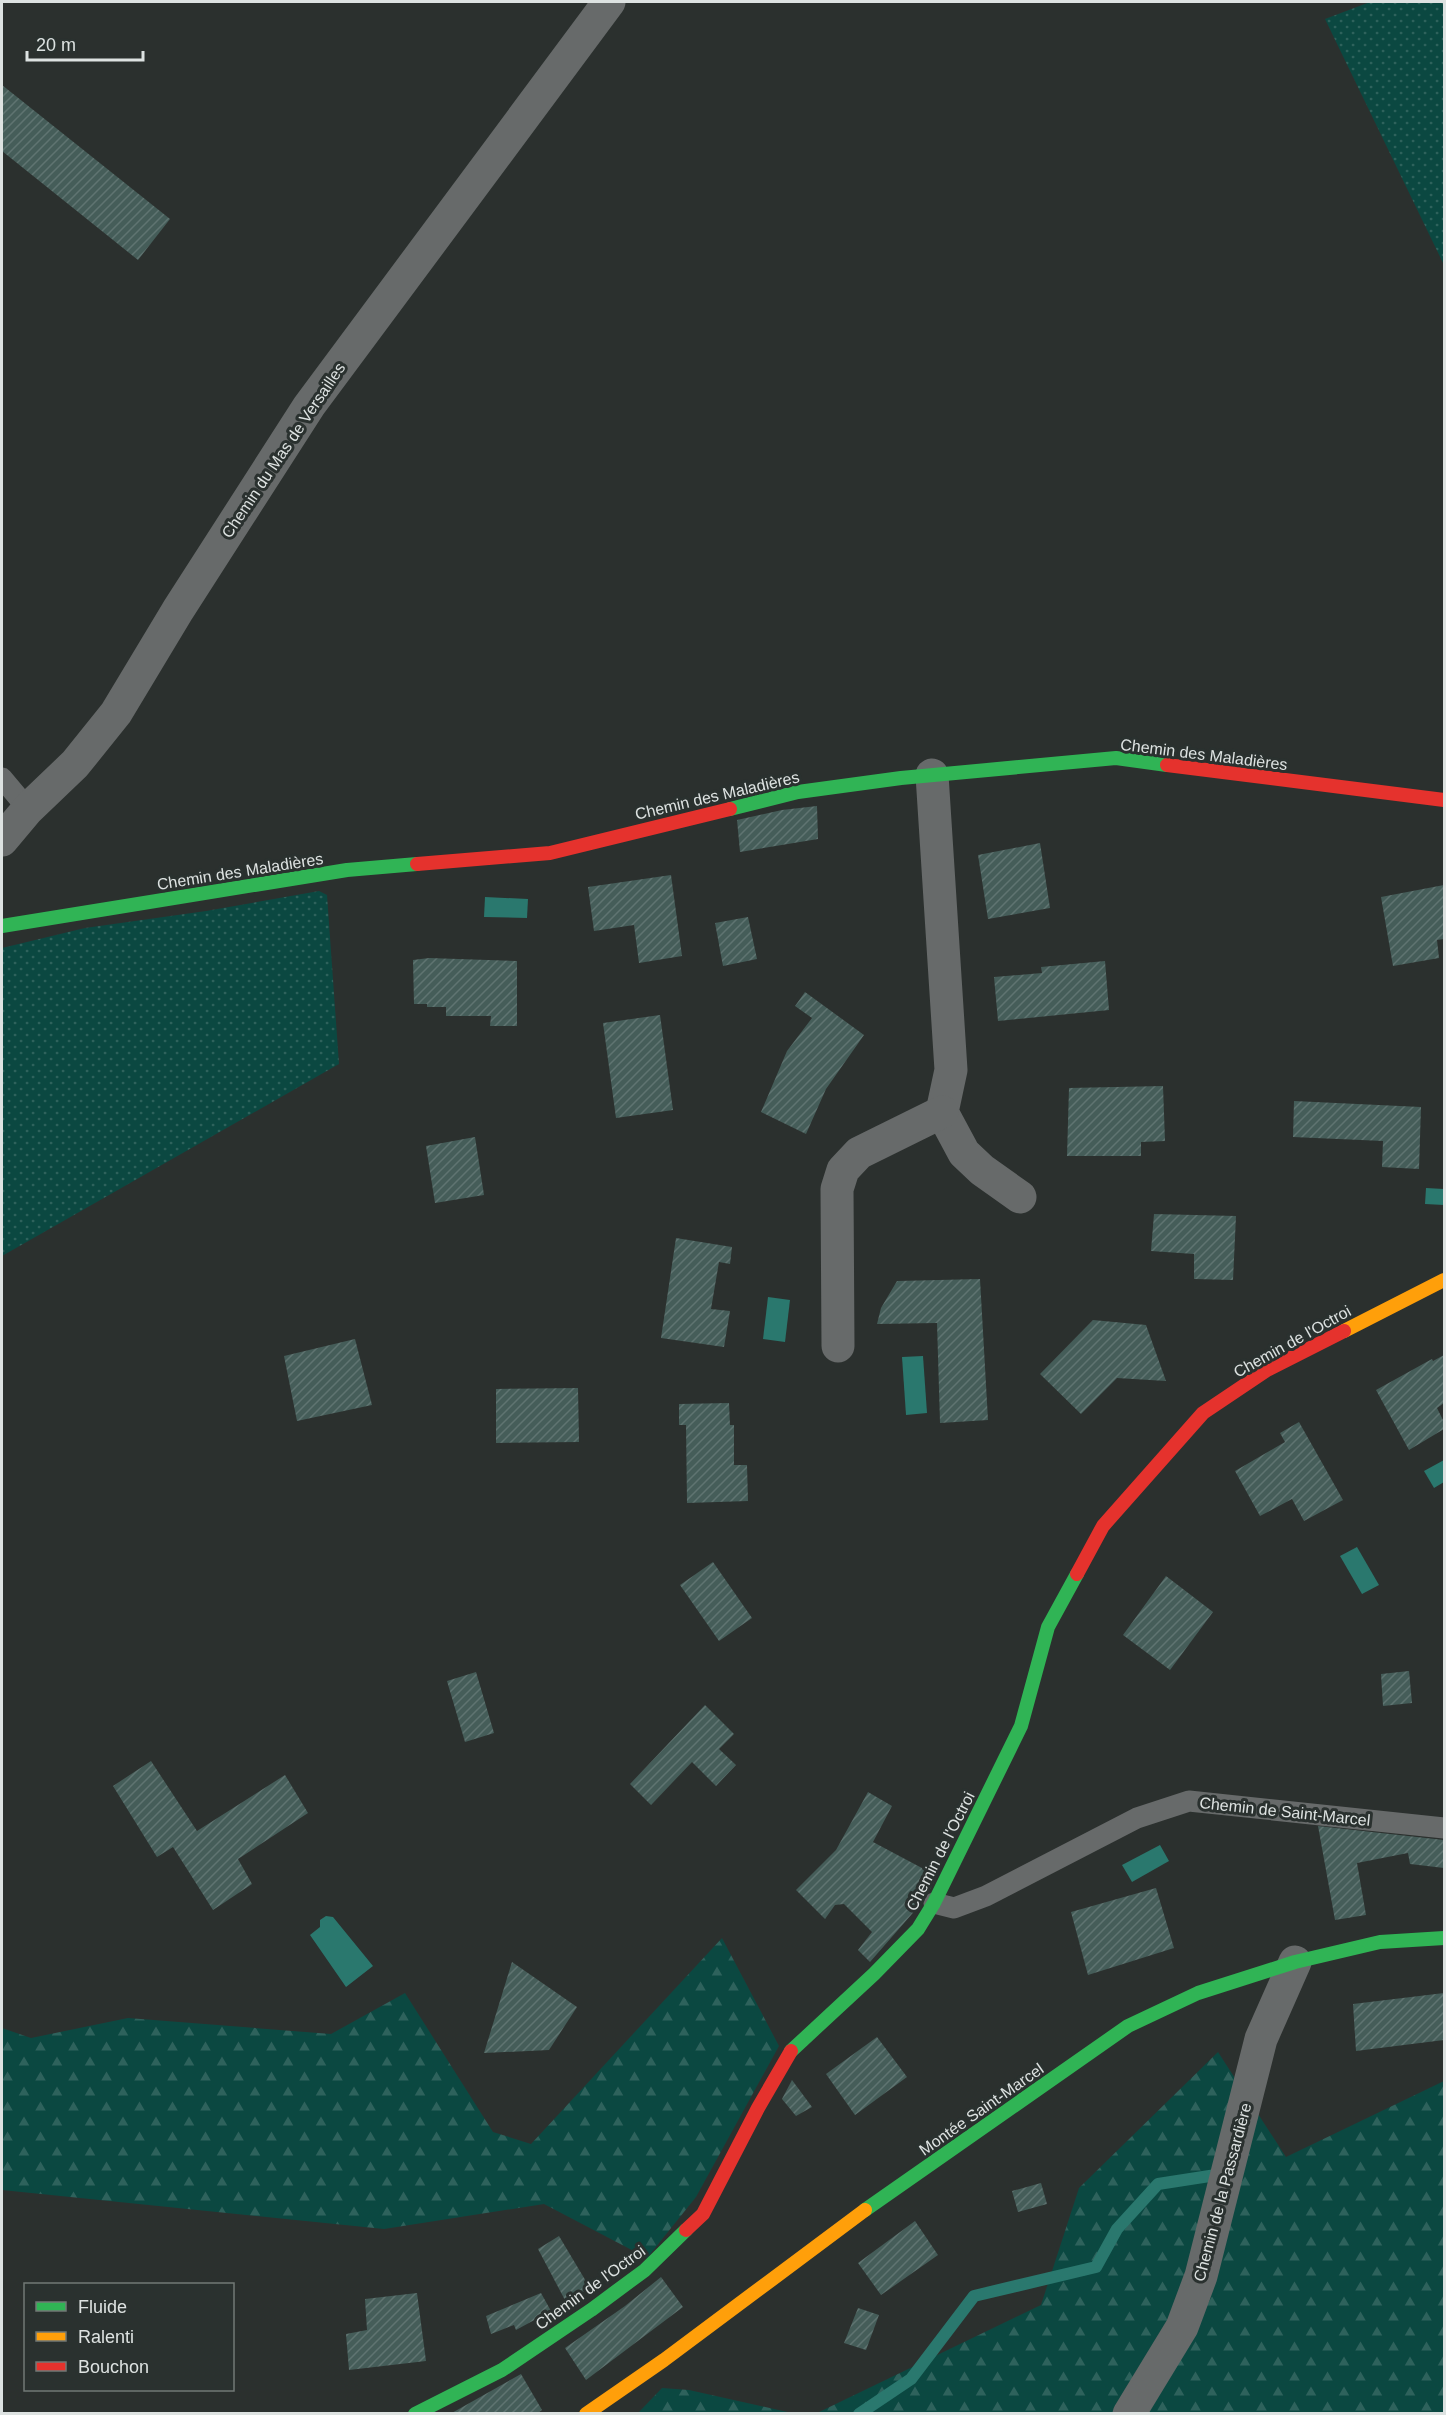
<svg xmlns="http://www.w3.org/2000/svg" width="1446" height="2415" font-family="Helvetica,sans-serif">
	<style>
		.grass { fill: url(#grass-dots) }
		.forest { fill: url(#forest-firs) }
		.water { fill: #2a786e }
		.lines { fill: none; stroke-linecap: round; stroke-linejoin: round }
		.stream { stroke: #2a786e; stroke-width: 12 }
		.building { fill: url(#building-hatch) }
		.lane { stroke: #676a6a; stroke-width: 21 }
		.street { stroke: #676a6a; stroke-width: 33 }
		.fast { stroke: #30b455; stroke-width: 14 }
		.slow { stroke: #ff9f0a; stroke-width: 14 }
		.jam { stroke: #e5322d; stroke-width: 14 }
		.labels { text-anchor: middle; stroke-width: 6; stroke-linejoin: round; paint-order: stroke }
		.street-label { font-size: 16px; fill: #dde2e1; stroke: #2a312f }
	</style>
	<defs>
		<pattern id="grass-dots" width="8" height="8" patternUnits="userSpaceOnUse" patternTransform="scale(1.5)"><rect width="8" height="8" fill="#0b4841"/><path d="M2 2h.1M6 6h.1" fill="none" stroke="#2e625c" stroke-width="1.8" stroke-linecap="round"/></pattern>
		<pattern id="forest-firs" width="22" height="20" patternUnits="userSpaceOnUse" patternTransform="scale(1.5)"><rect width="22" height="20" fill="#0b4841"/><path d="M5 1l3.5 6h-7zM16 11l3.5 6h-7z" fill="#2e625c"/></pattern>
		<pattern id="building-hatch" width="6" height="6" patternUnits="userSpaceOnUse" patternTransform="scale(1.5)"><rect width="6" height="6" fill="#455d59"/><path d="M-1 1l2-2M0 6l6-6M5 7l2-2" fill="none" stroke="#5f7471"/></pattern>
	</defs>
	<rect width="100%" height="100%" fill="#2b302e"/>
	<!-- grass -->
	<g class="grass">
		<path d="M 1370,2 L 1444,2 L 1444,265 L 1325,19 Z"/>
		<path d="M 319,891 L 327,895 L 339,1064 L 2,1256 L 2,948 L 85,928 L 206,911 Z"/>
	</g>
	<!-- forest -->
	<g class="forest">
		<path d="M 722,1938 L 779,2046 L 696,2197 L 647,2258 L 544,2204 L 384,2229 L 2,2190 L 2,2028 L 31,2038 L 128,2018 L 331,2034 L 405,1993 L 493,2132 L 531,2144 Z"/>
		<path d="M 1218,2052 L 1286,2157 L 1444,2081 L 1444,2413 L 815,2414 L 1041,2305 L 1079,2188 Z"/>
		<path d="M 662,2388 L 689,2390 L 792,2413 L 638,2413 Z"/>
	</g>
	<!-- water -->
	<g class="water">
		<path d="M 485,897 L 528,899 L 527,918 L 484,917 Z"/>
		<path d="M 1426,1188 L 1444,1189 L 1444,1205 L 1425,1204 Z"/>
		<path d="M 768,1297 L 790,1300 L 785,1342 L 763,1339 Z"/>
		<path d="M 923,1356 L 927,1413 L 906,1415 L 902,1357 Z"/>
		<path d="M 1444,1460 L 1444,1482 L 1434,1488 L 1424,1471 Z"/>
		<path d="M 1357,1547 L 1379,1585 L 1362,1594 L 1340,1556 Z"/>
		<path d="M 1160,1845 L 1169,1861 L 1132,1882 L 1122,1865 Z"/>
		<path d="M 326,1916 L 333,1917 L 373,1966 L 346,1987 L 310,1935 L 320,1927 L 320,1920 Z"/>
	</g>
	<g class="lines">
		<!-- stream -->
		<path class="stream" d="M 859,2414 L 911,2379 L 974,2296 L 1096,2267 L 1117,2229 L 1158,2184 L 1216,2175"/>
	</g>
	<!-- building -->
	<g class="building">
		<path d="M 2,85 L 170,219 L 138,260 L 2,151 Z"/>
		<path d="M 817,806 L 818,839 L 740,852 L 737,820 L 782,810 Z"/>
		<path d="M 1040,843 L 1050,908 L 988,919 L 978,855 Z"/>
		<path d="M 671,875 L 682,956 L 639,963 L 634,925 L 594,931 L 588,887 Z"/>
		<path d="M 1444,885 L 1444,939 L 1437,940 L 1439,958 L 1393,966 L 1381,897 Z"/>
		<path d="M 748,917 L 757,959 L 723,966 L 715,923 Z"/>
		<path d="M 429,958 L 517,961 L 517,1026 L 490,1026 L 491,1016 L 446,1016 L 446,1007 L 427,1007 L 427,1004 L 414,1004 L 413,960 Z"/>
		<path d="M 1105,961 L 1109,1010 L 998,1021 L 994,977 L 1042,973 L 1041,967 Z"/>
		<path d="M 805,992 L 864,1035 L 826,1089 L 806,1134 L 761,1112 L 787,1051 L 812,1018 L 795,1006 Z"/>
		<path d="M 660,1015 L 673,1110 L 616,1118 L 603,1023 Z"/>
		<path d="M 1163,1086 L 1165,1141 L 1141,1142 L 1141,1156 L 1067,1156 L 1069,1088 Z"/>
		<path d="M 1294,1101 L 1421,1107 L 1419,1169 L 1382,1167 L 1383,1141 L 1293,1137 Z"/>
		<path d="M 475,1137 L 484,1195 L 435,1203 L 426,1146 Z"/>
		<path d="M 1154,1214 L 1236,1216 L 1233,1280 L 1194,1279 L 1194,1254 L 1151,1251 Z"/>
		<path d="M 676,1238 L 732,1247 L 730,1264 L 719,1262 L 711,1309 L 730,1311 L 724,1347 L 661,1338 Z"/>
		<path d="M 980,1279 L 988,1420 L 940,1423 L 937,1323 L 877,1324 L 881,1308 L 897,1281 Z"/>
		<path d="M 1093,1320 L 1146,1325 L 1166,1381 L 1117,1378 L 1081,1414 L 1040,1374 Z"/>
		<path d="M 355,1339 L 372,1405 L 297,1421 L 284,1356 Z"/>
		<path d="M 1444,1355 L 1444,1403 L 1437,1408 L 1444,1422 L 1444,1429 L 1409,1450 L 1376,1390 L 1432,1359 L 1433,1361 Z"/>
		<path d="M 578,1388 L 579,1442 L 496,1443 L 496,1389 Z"/>
		<path d="M 729,1403 L 730,1425 L 734,1425 L 734,1465 L 747,1465 L 748,1501 L 687,1503 L 686,1425 L 679,1425 L 679,1404 Z"/>
		<path d="M 1299,1422 L 1343,1500 L 1304,1521 L 1292,1499 L 1260,1516 L 1235,1471 L 1285,1442 L 1280,1433 Z"/>
		<path d="M 713,1562 L 752,1618 L 719,1641 L 680,1585 Z"/>
		<path d="M 1166,1576 L 1213,1612 L 1170,1670 L 1123,1635 Z"/>
		<path d="M 1409,1671 L 1412,1703 L 1383,1706 L 1381,1674 Z"/>
		<path d="M 476,1672 L 494,1733 L 465,1742 L 447,1681 Z"/>
		<path d="M 705,1705 L 734,1734 L 719,1749 L 736,1765 L 716,1786 L 692,1762 L 651,1805 L 630,1784 Z"/>
		<path d="M 151,1761 L 197,1831 L 285,1775 L 308,1813 L 238,1859 L 252,1884 L 213,1910 L 173,1847 L 157,1857 L 113,1786 Z"/>
		<path d="M 868,1792 L 892,1806 L 873,1842 L 937,1876 L 925,1899 L 870,1962 L 858,1950 L 872,1932 L 844,1904 L 835,1905 L 825,1919 L 796,1890 L 836,1850 Z"/>
		<path d="M 1318,1826 L 1444,1840 L 1444,1868 L 1410,1864 L 1408,1853 L 1357,1863 L 1366,1915 L 1335,1920 Z"/>
		<path d="M 1156,1888 L 1174,1948 L 1088,1975 L 1071,1912 Z"/>
		<path d="M 512,1962 L 577,2007 L 549,2050 L 484,2053 Z"/>
		<path d="M 1444,1993 L 1444,2040 L 1356,2051 L 1353,2004 Z"/>
		<path d="M 877,2037 L 907,2077 L 855,2115 L 826,2074 Z"/>
		<path d="M 792,2080 L 812,2107 L 796,2116 L 782,2099 Z"/>
		<path d="M 1041,2183 L 1047,2204 L 1018,2212 L 1012,2191 Z"/>
		<path d="M 915,2221 L 938,2255 L 881,2295 L 858,2263 Z"/>
		<path d="M 559,2236 L 590,2288 L 566,2302 L 538,2249 Z"/>
		<path d="M 661,2277 L 683,2307 L 586,2380 L 565,2348 L 625,2306 Z"/>
		<path d="M 417,2293 L 426,2361 L 349,2370 L 346,2334 L 367,2330 L 365,2299 Z"/>
		<path d="M 541,2293 L 551,2311 L 516,2330 L 514,2325 L 491,2334 L 486,2316 Z"/>
		<path d="M 858,2308 L 879,2315 L 866,2350 L 844,2343 Z"/>
		<path d="M 521,2374 L 542,2410 L 536,2414 L 450,2414 Z"/>
	</g>
	<g class="lines">
		<!-- lane -->
		<g class="lane">
			<path d="M 2,778 L 28,809"/>
			<path d="M 934,1903 L 954,1908 L 986,1896 L 1137,1818 L 1189,1801 L 1444,1828"/>
		</g>
		<!-- street -->
		<g class="street">
			<path d="M 932,775 L 951,1070 L 942,1112 L 964,1153 L 982,1170 L 1020,1197"/>
			<path d="M 2,840 L 28,809 L 75,764 L 116,713 L 178,610 L 309,406 L 609,2"/>
			<path d="M 838,1346 L 837,1189 L 843,1170 L 859,1153 L 942,1112"/>
			<path d="M 1129,2414 L 1182,2327 L 1201,2276 L 1261,2039 L 1295,1962"/>
		</g>
		<!-- fast -->
		<g class="fast">
			<path d="M 730,809 L 798,792 L 901,778 L 1116,758 L 1167,765"/>
			<path d="M 2,926 L 347,870 L 417,864"/>
			<path d="M 791,2051 L 874,1974 L 918,1929 L 934,1903 L 1021,1726 L 1048,1627 L 1077,1574"/>
			<path d="M 865,2210 L 1128,2026 L 1198,1993 L 1295,1962 L 1380,1942 L 1444,1938"/>
			<path d="M 415,2414 L 502,2370 L 591,2310 L 645,2270 L 686,2230"/>
		</g>
		<!-- slow -->
		<g class="slow">
			<path d="M 1344,1331 L 1444,1280"/>
			<path d="M 586,2414 L 664,2360 L 865,2210"/>
		</g>
		<!-- jam -->
		<g class="jam">
			<path d="M 1167,765 L 1444,800"/>
			<path d="M 417,864 L 550,853 L 730,809"/>
			<path d="M 1077,1574 L 1103,1526 L 1203,1413 L 1267,1370 L 1344,1331"/>
			<path d="M 686,2230 L 703,2214 L 758,2108 L 791,2051"/>
		</g>
	</g>
	<g class="labels">
		<!-- street labels -->
		<g class="street-label">
			<text transform="translate(283 450) rotate(-56)" y="6">Chemin du Mas de Versailles</text>
			<text transform="translate(1204 754) rotate(7)" y="6">Chemin des Maladières</text>
			<text transform="translate(717 795) rotate(-13)" y="6">Chemin des Maladières</text>
			<text transform="translate(240 871) rotate(-9)" y="6">Chemin des Maladières</text>
			<text transform="translate(1292 1341) rotate(-29)" y="6">Chemin de l'Octroi</text>
			<text transform="translate(1285 1811) rotate(6)" y="6">Chemin de Saint-Marcel</text>
			<text transform="translate(940 1851) rotate(-63)" y="6">Chemin de l'Octroi</text>
			<text transform="translate(981 2109) rotate(-35)" y="6">Montée Saint-Marcel</text>
			<text transform="translate(1222 2192) rotate(-75)" y="6">Chemin de la Passardière</text>
			<text transform="translate(590 2287) rotate(-36)" y="6">Chemin de l'Octroi</text>
		</g>
	</g>
	<!-- border -->
	<rect width="1446" height="2415" fill="none" stroke="#dde2e1" stroke-width="6"/>
	<!-- legend -->
	<rect x="24" y="2283" width="210" height="108" fill="#2a312f" stroke="#727876" stroke-width="1.5"/>
	<rect x="36" y="2302" width="30" height="9" fill="#30b455" stroke="#727876" stroke-width="1.5"/>
	<text x="78" y="2313" font-size="18" fill="#dde2e1">Fluide</text>
	<rect x="36" y="2332" width="30" height="9" fill="#ff9f0a" stroke="#727876" stroke-width="1.5"/>
	<text x="78" y="2343" font-size="18" fill="#dde2e1">Ralenti</text>
	<rect x="36" y="2362" width="30" height="9" fill="#e5322d" stroke="#727876" stroke-width="1.5"/>
	<text x="78" y="2373" font-size="18" fill="#dde2e1">Bouchon</text>
	<!-- scale -->
	<path d="M27 51v9h116v-9" fill="none" stroke="#dde2e1" stroke-width="3"/>
	<text x="36" y="51" font-size="18" fill="#dde2e1" stroke="#2a312f" stroke-width="4.5" paint-order="stroke">20 m</text>
</svg>
